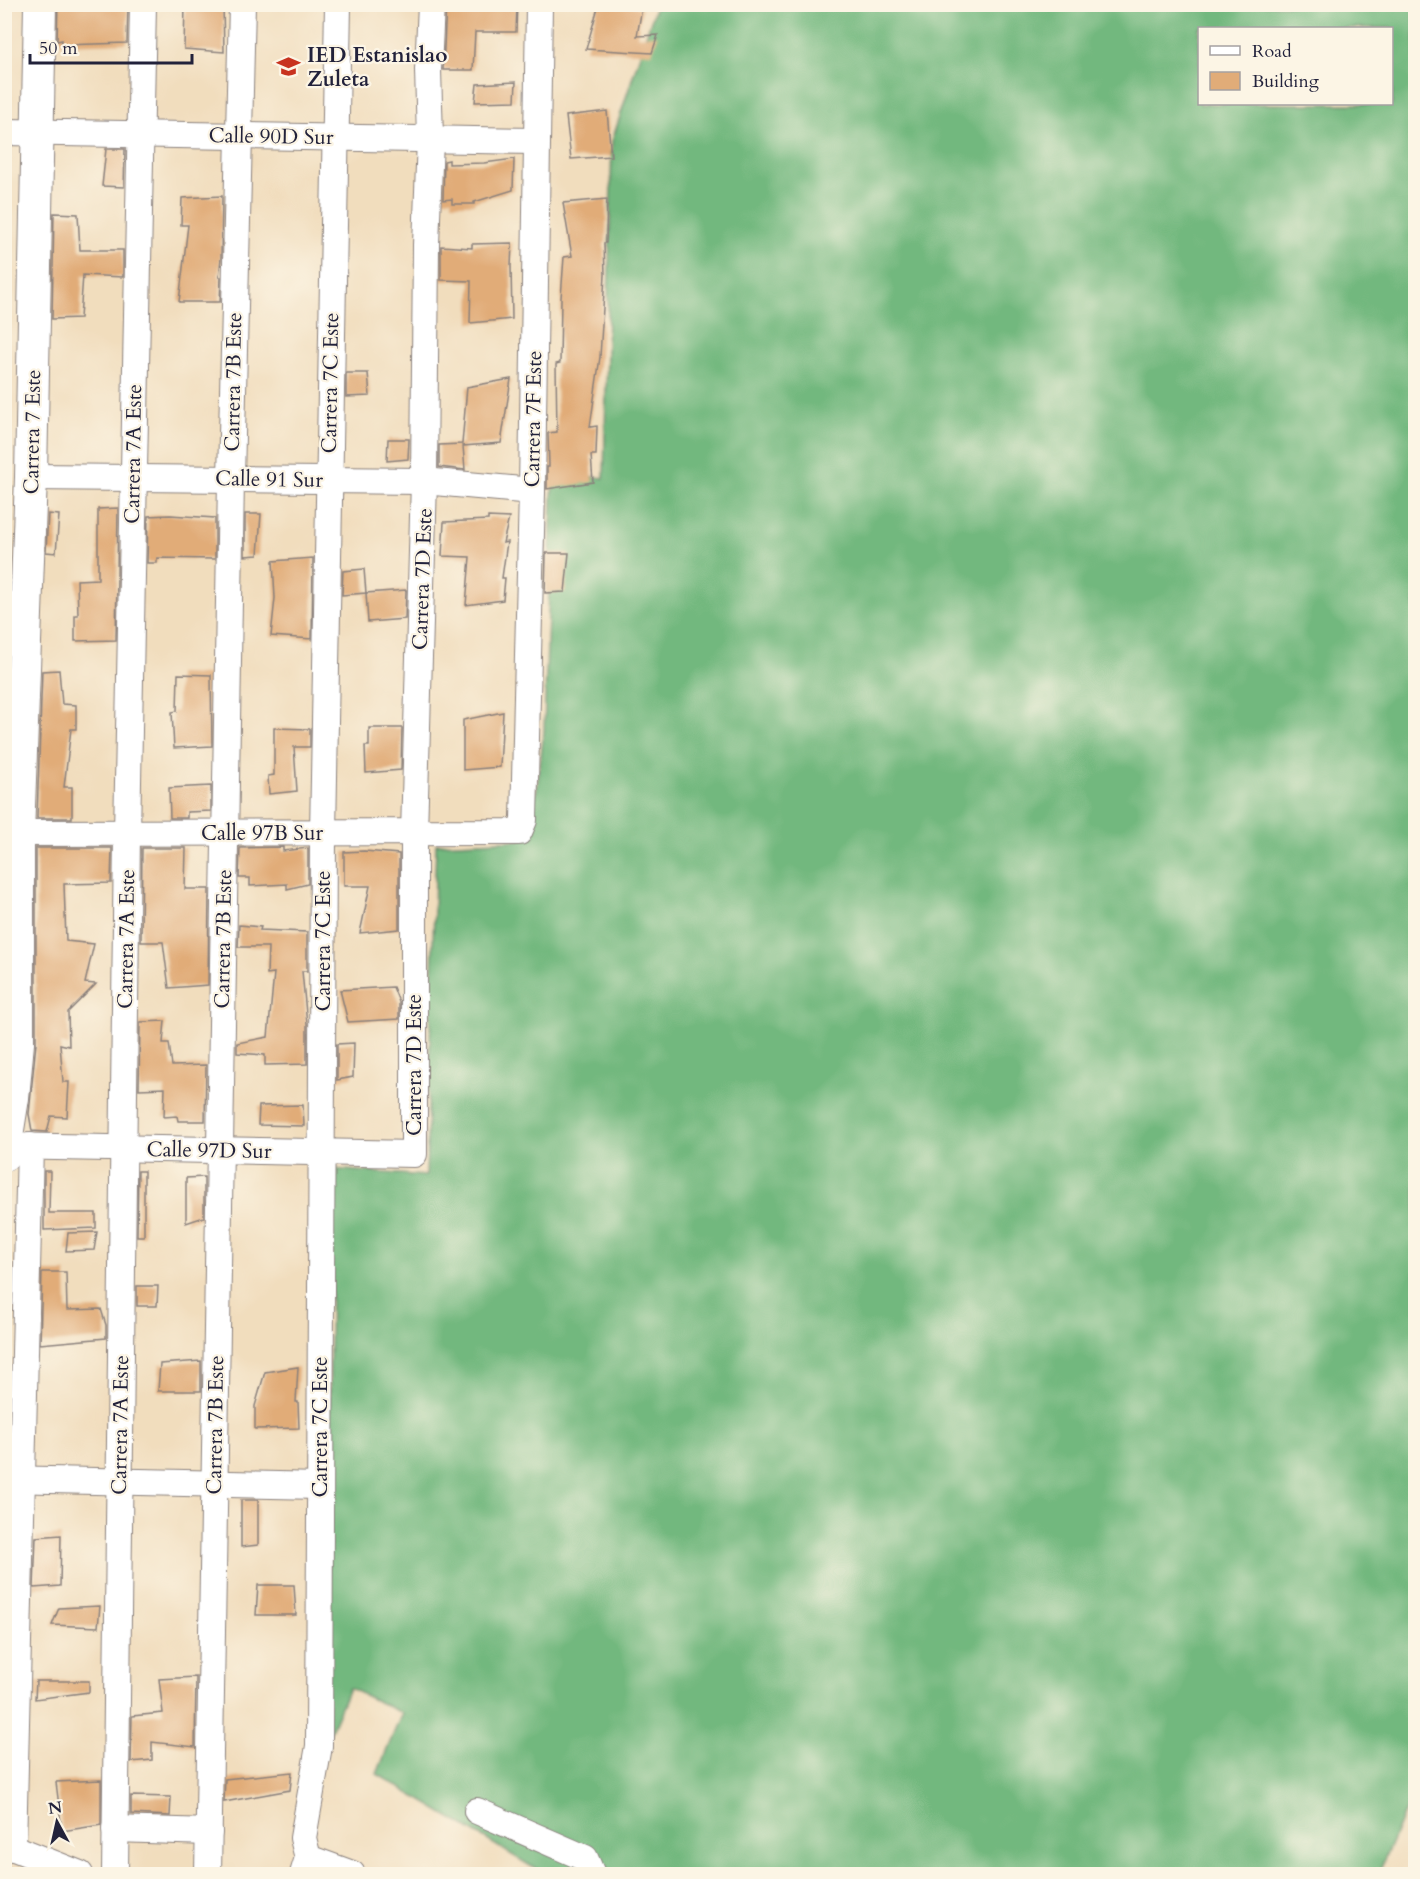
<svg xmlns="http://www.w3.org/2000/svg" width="1420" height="1879" font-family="Cardo,serif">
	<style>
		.forest { fill: #72b87e; stroke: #4a6d5c; stroke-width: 1.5; fill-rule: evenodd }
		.building { fill: #e1ac78 }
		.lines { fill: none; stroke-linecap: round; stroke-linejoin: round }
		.minor-casing { stroke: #8a807c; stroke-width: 28 }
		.tertiary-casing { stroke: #8a807c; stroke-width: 34 }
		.minor { stroke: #fff; stroke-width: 26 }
		.tertiary { stroke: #fff; stroke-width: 32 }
		.labels { text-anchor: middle; stroke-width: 4.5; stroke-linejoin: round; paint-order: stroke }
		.poi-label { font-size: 21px; font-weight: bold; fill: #22223b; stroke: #fcf5e5; text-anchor: start }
		.street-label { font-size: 21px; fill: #22223b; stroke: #fcf5e5 }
	</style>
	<rect width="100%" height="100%" fill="#fcf5e5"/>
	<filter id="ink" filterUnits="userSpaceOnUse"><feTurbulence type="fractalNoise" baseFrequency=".0167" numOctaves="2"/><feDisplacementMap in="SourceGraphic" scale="12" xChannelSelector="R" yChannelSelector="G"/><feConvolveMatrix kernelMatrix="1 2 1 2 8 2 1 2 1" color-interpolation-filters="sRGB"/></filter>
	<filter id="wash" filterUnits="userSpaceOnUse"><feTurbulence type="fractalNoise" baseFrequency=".008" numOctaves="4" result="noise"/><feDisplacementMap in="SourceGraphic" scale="24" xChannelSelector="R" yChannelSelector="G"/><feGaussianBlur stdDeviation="1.35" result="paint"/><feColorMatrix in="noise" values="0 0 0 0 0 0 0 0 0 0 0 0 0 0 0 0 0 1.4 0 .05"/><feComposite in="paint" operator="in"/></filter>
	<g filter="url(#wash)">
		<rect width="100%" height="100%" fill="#f1ddbd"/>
		<!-- forest -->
		<path class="forest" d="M 656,5 L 1415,5 L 1416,1785 L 1378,1874 L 544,1874 L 377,1774 L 402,1713 L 349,1688 L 326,1742 L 332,1169 L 426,1176 L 436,844 L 521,840 L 537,789 L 544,731 L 553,472 L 604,478 L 612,141 ZM 1200,28 L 1392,28 L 1392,104 L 1200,104 Z"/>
		<g id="blocks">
			<!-- building -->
			<g class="building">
				<path d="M 58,4 L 128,4 L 127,43 L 62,45 L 62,40 L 57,41 Z"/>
				<path d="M 185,4 L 223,4 L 224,52 L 184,49 Z"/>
				<path d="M 446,4 L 517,4 L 516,32 L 475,32 L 473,70 L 443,70 Z"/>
				<path d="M 599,4 L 619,4 L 642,8 L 637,36 L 658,35 L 652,53 L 586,49 Z"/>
				<path d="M 516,82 L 515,101 L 475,102 L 477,84 Z"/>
				<path d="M 607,111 L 611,156 L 571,159 L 566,116 Z"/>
				<path d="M 106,149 L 125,149 L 124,187 L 102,186 Z"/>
				<path d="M 514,159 L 513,190 L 474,202 L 474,204 L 452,204 L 452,199 L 443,200 L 444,161 L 449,160 L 449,164 L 484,163 Z"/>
				<path d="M 222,196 L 221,258 L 219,277 L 221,277 L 220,302 L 179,302 L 188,225 L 181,225 L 182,198 Z"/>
				<path d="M 607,199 L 606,243 L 604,243 L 605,275 L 600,357 L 590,427 L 597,426 L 596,455 L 591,455 L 593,482 L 547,489 L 547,467 L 549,467 L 548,433 L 557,432 L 556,364 L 560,363 L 561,298 L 564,257 L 572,256 L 563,203 Z"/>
				<path d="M 54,213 L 78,214 L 80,250 L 123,250 L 123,277 L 83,275 L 80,318 L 52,319 Z"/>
				<path d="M 512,243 L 511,266 L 512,319 L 470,323 L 471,281 L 441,280 L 441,246 L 472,248 L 472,244 Z"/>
				<path d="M 346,373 L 368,373 L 370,396 L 346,397 Z"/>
				<path d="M 511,379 L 501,443 L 463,446 L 465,470 L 439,467 L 439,445 L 462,444 L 467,387 Z"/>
				<path d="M 388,439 L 409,439 L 408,459 L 387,461 Z"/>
				<path d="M 118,508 L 116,640 L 75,641 L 75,615 L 78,615 L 77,580 L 98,579 L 98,509 Z"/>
				<path d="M 48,514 L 59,515 L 56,553 L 46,552 Z"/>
				<path d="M 245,514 L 261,514 L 258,555 L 245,556 Z"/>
				<path d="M 170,515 L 215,518 L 215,559 L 157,558 L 157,563 L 147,563 L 148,516 Z"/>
				<path d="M 488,517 L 509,518 L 503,543 L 507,542 L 502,578 L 505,578 L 503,600 L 466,605 L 470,557 L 442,556 L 444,522 L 488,520 Z"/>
				<path d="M 546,553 L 569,553 L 565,592 L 545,593 Z"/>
				<path d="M 313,558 L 312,639 L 271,636 L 275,598 L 273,561 Z"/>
				<path d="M 364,569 L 366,593 L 342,595 L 343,571 Z"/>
				<path d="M 406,590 L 405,619 L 368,622 L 366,593 Z"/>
				<path d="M 59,670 L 62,704 L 76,705 L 76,729 L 71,729 L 64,787 L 72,787 L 72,818 L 37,818 L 42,671 Z"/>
				<path d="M 178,674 L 211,675 L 212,746 L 174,748 L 172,712 L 177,711 Z"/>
				<path d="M 503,712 L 500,767 L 463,770 L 463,720 Z"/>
				<path d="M 274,728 L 310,729 L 310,747 L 294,747 L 297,791 L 269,794 L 268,776 L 274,775 Z"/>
				<path d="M 369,728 L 402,728 L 401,770 L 366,773 L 365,746 L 369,746 Z"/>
				<path d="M 211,786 L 211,811 L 187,812 L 187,818 L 170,818 L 169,788 Z"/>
				<path d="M 283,847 L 283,851 L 308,848 L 308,884 L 287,889 L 287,884 L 250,886 L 250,878 L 239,878 L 240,848 Z"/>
				<path d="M 36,848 L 112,848 L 111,883 L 64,884 L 66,941 L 94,944 L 85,983 L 96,984 L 68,1012 L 69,1046 L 60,1044 L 63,1082 L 69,1082 L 67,1117 L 51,1116 L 47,1132 L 32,1131 L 29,1114 L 36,1043 Z"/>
				<path d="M 142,848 L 186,848 L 185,889 L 209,889 L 208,985 L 169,988 L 163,942 L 141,942 Z"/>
				<path d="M 364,851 L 399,854 L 399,929 L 360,933 L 370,886 L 344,886 L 344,852 Z"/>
				<path d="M 239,925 L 261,927 L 260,930 L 307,932 L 307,971 L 302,971 L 307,1024 L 307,1064 L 265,1065 L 265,1055 L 237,1053 L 237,1043 L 268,1037 L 274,973 L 267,974 L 268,947 L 238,947 Z"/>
				<path d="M 393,987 L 399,1002 L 399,1019 L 348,1022 L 340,990 Z"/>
				<path d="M 165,1021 L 163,1043 L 169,1043 L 172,1066 L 206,1065 L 205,1121 L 178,1121 L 177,1116 L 164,1117 L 165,1088 L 139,1089 L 140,1022 Z"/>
				<path d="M 354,1043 L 353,1077 L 337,1080 L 337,1044 Z"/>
				<path d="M 303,1105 L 304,1126 L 258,1125 L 259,1106 Z"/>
				<path d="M 44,1171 L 50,1171 L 49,1213 L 96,1213 L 96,1228 L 44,1230 Z"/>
				<path d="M 138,1171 L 144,1171 L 144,1236 L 137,1236 Z"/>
				<path d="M 204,1177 L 204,1217 L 186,1223 L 186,1178 Z"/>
				<path d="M 97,1232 L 94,1250 L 66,1251 L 68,1233 Z"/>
				<path d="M 42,1272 L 66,1272 L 67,1310 L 101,1309 L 106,1325 L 106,1338 L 40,1344 Z"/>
				<path d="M 137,1286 L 158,1286 L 157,1306 L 137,1306 Z"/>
				<path d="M 201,1361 L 201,1391 L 158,1391 L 160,1364 Z"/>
				<path d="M 298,1367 L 296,1402 L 298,1402 L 299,1428 L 255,1429 L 255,1406 L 265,1372 Z"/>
				<path d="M 241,1500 L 258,1500 L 258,1545 L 241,1547 Z"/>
				<path d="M 61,1535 L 60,1586 L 34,1588 L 36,1537 Z"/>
				<path d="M 258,1585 L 294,1585 L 296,1615 L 256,1615 Z"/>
				<path d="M 100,1606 L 98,1627 L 52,1625 L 59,1608 Z"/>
				<path d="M 196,1677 L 195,1747 L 152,1742 L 152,1760 L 131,1762 L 132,1716 L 163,1713 L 159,1679 Z"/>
				<path d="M 36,1681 L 89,1681 L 89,1692 L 35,1699 Z"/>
				<path d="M 292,1772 L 290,1790 L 224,1802 L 225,1779 Z"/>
				<path d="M 101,1780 L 101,1825 L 62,1831 L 56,1782 Z"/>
				<path d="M 131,1796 L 171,1797 L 170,1816 L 131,1814 Z"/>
			</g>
		</g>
	</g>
	<g filter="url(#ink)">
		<use href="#blocks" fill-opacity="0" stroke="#8a807c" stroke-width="1.5"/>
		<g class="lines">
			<defs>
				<g id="minor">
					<path d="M 4,132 L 537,141"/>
					<path d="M 31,477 L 424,481 L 532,491"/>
					<path d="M 4,833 L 519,832 L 524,820 L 532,491 L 539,4"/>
					<path d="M 4,1146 L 414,1154 L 414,833 L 424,481 L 426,245 L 430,138 L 428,70 L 431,4"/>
					<path d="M 5,1479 L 320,1486"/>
					<path d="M 477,1811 L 585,1858 L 592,1874"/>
					<path d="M 115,1829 L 209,1832"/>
					<path d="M 4,1844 L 80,1874"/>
					<path d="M 13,1848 L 30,1146"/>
					<path d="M 308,1858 L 352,1874"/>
					<path d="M 115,1874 L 127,834 L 143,4"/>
					<path d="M 208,1874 L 231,479 L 242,4"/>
					<path d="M 303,1874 L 308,1858 L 303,1838 L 319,1746 L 323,833 L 338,4"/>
				</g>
				<path id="tertiary" d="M 4,1155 L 13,1098 L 18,1043 L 18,834 L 31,477 L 40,4"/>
			</defs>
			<!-- minor casing -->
			<use href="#minor" class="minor-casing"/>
			<!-- tertiary casing -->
			<use href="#tertiary" class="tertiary-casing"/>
			<!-- minor -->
			<use href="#minor" class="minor"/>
			<!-- tertiary -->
			<use href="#tertiary" class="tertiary"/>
		</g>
	</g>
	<!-- icons -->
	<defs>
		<symbol id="school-bare" viewBox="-9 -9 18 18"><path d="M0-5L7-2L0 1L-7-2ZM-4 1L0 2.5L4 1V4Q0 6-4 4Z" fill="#c8321e" stroke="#fcf5e5" stroke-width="2.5" paint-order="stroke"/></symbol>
	</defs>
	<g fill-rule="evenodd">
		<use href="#school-bare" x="272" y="50" width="33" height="33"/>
	</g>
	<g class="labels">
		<!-- poi labels -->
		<g class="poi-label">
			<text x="307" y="62">IED Estanislao<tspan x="307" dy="24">Zuleta</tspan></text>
		</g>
		<!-- street labels -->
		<g class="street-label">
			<text transform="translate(271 136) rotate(1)" y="7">Calle 90D Sur</text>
			<text transform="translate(233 382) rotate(-89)" y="7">Carrera 7B Este</text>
			<text transform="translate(330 383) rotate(-89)" y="7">Carrera 7C Este</text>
			<text transform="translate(533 419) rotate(-89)" y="7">Carrera 7F Este</text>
			<text transform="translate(32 432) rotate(-89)" y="7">Carrera 7 Este</text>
			<text transform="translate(133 454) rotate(-89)" y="7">Carrera 7A Este</text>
			<text transform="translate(269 479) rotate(1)" y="7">Calle 91 Sur</text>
			<text transform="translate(422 579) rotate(-88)" y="7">Carrera 7D Este</text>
			<text x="262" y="840">Calle 97B Sur</text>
			<text transform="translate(126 939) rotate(-89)" y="7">Carrera 7A Este</text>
			<text transform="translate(223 939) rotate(-89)" y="7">Carrera 7B Este</text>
			<text transform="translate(323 941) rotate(-90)" y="7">Carrera 7C Este</text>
			<text transform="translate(414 1065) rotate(-90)" y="7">Carrera 7D Este</text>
			<text transform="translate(209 1150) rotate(1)" y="7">Calle 97D Sur</text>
			<text transform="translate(120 1425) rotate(-89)" y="7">Carrera 7A Este</text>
			<text transform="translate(215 1425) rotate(-89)" y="7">Carrera 7B Este</text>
			<text transform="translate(320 1427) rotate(-90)" y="7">Carrera 7C Este</text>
		</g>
	</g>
	<!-- margin -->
	<rect width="1420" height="1879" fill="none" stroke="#fcf5e5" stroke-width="24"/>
	<!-- legend -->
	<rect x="1198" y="27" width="195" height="78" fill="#fcf5e5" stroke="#a5a1a1" stroke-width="1.5"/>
	<rect x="1210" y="46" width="30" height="9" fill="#ffffff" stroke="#a5a1a1" stroke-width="1.5"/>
	<text x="1252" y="57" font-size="18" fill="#22223b">Road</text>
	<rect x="1210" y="72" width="30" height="18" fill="#e1ac78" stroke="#a5a1a1" stroke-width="1.5"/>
	<text x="1252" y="87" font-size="18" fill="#22223b">Building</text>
	<!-- north arrow -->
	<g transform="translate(57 1822) rotate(352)" stroke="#fcf5e5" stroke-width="4.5" paint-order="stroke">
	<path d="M0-4.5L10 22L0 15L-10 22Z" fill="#22223b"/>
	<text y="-9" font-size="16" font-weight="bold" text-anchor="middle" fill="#22223b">N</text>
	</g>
	<!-- scale -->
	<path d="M30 54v9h162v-9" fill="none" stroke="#22223b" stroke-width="3"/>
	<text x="39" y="54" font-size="18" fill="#22223b" stroke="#fcf5e5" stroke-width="4.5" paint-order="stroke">50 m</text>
</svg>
